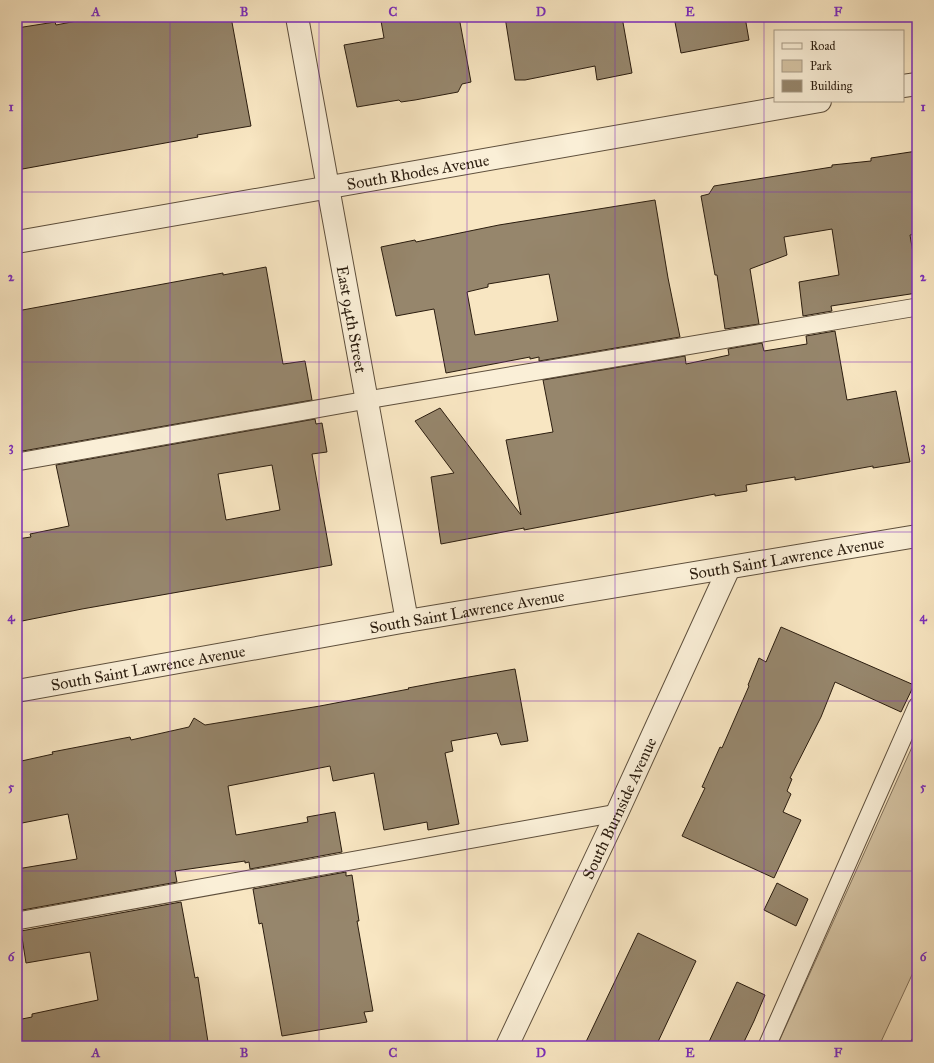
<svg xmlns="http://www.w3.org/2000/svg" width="934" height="1063" font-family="'IM FELL Great Primer',serif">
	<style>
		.green { fill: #d5c4a4; stroke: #80705a }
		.building { fill: #96866c; stroke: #2b1d0f; fill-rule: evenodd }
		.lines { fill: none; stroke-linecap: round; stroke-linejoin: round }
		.service-casing { stroke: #5e4f3c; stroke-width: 19 }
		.minor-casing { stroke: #5e4f3c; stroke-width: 24 }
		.tertiary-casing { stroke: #5e4f3c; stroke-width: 24 }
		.service { stroke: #faefd7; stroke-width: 17 }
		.minor { stroke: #faefd7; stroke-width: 22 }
		.tertiary { stroke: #faefd7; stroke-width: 22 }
		.rail-casing { stroke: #2b1d0f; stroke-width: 4.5 }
		.rail { stroke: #faefd7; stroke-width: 3; stroke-dasharray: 9; stroke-linecap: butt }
		.grid { fill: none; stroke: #7b2cbf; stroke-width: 1; stroke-opacity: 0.55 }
		.labels { text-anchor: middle; stroke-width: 3; stroke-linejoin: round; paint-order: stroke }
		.street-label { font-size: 16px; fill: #2b1d0f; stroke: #faefd7 }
		.neatline { fill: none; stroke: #7b2cbf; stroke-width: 1.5 }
		.grid-label { font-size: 13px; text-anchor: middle; font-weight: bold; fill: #7b2cbf }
	</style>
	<rect width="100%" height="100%" fill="#f8e6c2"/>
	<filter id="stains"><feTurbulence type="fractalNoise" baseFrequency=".005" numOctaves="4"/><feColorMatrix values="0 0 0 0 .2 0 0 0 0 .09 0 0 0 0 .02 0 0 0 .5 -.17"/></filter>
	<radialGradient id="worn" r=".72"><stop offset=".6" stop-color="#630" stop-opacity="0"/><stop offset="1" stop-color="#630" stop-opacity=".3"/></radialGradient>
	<!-- green -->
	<path class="green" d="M 917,736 L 917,964 L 879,1046 L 777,1046 Z"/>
	<!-- building -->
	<g class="building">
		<path d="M 97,17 L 231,17 L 251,126 L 197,135 L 198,137 L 17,170 L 17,28 L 55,22 L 56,25 Z"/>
		<path d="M 401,17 L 459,17 L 471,82 L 462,84 L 458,92 L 415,100 L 401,102 L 399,100 L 357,107 L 344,45 L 384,38 L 381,21 Z"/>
		<path d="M 505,17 L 622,17 L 632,73 L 597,80 L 595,66 L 525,80 L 515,80 Z"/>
		<path d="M 674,17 L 745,17 L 749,40 L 681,53 Z"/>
		<path d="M 917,151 L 917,234 L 910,235 L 917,277 L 917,293 L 831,306 L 832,311 L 803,316 L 799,282 L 839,275 L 832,229 L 784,237 L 787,255 L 750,269 L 759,324 L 725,329 L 717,275 L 715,275 L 701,196 L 709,194 L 714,186 L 832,167 L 832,165 L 871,161 L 871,158 Z"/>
		<path d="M 655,200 L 668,278 L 680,337 L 539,361 L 539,357 L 530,359 L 530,357 L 446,373 L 434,309 L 396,316 L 381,247 L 415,240 L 416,242 L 499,225 ZM 549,274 L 558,321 L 475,335 L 467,292 L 488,287 L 488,284 Z"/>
		<path d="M 266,267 L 283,364 L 305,361 L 312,400 L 17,452 L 17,311 L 223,273 L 223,275 Z"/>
		<path d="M 835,331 L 847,400 L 896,391 L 910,462 L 873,468 L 873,466 L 795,480 L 795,477 L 746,485 L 747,491 L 715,496 L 715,494 L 524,530 L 524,528 L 441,544 L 431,477 L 454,473 L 415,421 L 440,408 L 521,515 L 506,440 L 553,432 L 543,380 L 685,356 L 686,364 L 729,355 L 728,349 L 762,343 L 764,351 L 807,344 L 806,336 Z"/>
		<path d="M 315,419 L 316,424 L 322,423 L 327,452 L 312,454 L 332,565 L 82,609 L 17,622 L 17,539 L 31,537 L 30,534 L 69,526 L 56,465 ZM 272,465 L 280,510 L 226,520 L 218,474 Z"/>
		<path d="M 781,627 L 914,685 L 901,712 L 835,682 L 821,717 L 790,778 L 792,779 L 787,791 L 791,794 L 783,812 L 801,820 L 774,878 L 682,836 L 705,788 L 702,787 L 720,747 L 722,748 L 749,686 L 748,685 L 759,658 L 766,662 Z"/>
		<path d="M 515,669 L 528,741 L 501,745 L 497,733 L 451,741 L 453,751 L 445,753 L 459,824 L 428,830 L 427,822 L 384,830 L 374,773 L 333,781 L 330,766 L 228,786 L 236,835 L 308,822 L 307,817 L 335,812 L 342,852 L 250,869 L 249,862 L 245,863 L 245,861 L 175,871 L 177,882 L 17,911 L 17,869 L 77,859 L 68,814 L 17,824 L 17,762 L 53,754 L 52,752 L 130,737 L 131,740 L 189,727 L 194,718 L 205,725 L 320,706 L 409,689 L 408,688 L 440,682 Z"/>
		<path d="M 346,872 L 346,876 L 352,875 L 359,921 L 357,921 L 373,1011 L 364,1012 L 367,1022 L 282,1036 L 262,923 L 259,924 L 253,889 Z"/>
		<path d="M 777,883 L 808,899 L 796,926 L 764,910 Z"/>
		<path d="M 181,902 L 195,978 L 198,977 L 208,1042 L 187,1046 L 17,1046 L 17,1020 L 32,1017 L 32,1014 L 98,1000 L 90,952 L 26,963 L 21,931 Z"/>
		<path d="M 638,933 L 696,961 L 656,1046 L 584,1046 Z"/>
		<path d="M 737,982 L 765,995 L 754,1021 L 742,1046 L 707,1046 Z"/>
	</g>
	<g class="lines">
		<defs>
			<g id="service">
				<path d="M 17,462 L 367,400 L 917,307"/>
				<path d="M 17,921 L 617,813"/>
				<path d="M 767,1046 L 917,706"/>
			</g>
			<g id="minor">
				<path id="s1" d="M 297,17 L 407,621"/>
				<path d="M 903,86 L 917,84"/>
				<path id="s2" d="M 17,242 L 820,101"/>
				<path id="s3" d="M 507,1046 L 617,813 L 729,568"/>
			</g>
			<g id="tertiary">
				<path id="s4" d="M 17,691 L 407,621 L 917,536"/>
			</g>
		</defs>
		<!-- service casing -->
		<use href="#service" class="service-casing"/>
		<!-- minor casing -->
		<use href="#minor" class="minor-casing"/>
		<!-- tertiary casing -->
		<use href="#tertiary" class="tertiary-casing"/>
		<!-- service -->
		<use href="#service" class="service"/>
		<!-- minor -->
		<use href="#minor" class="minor"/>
		<!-- tertiary -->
		<use href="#tertiary" class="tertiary"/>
		<defs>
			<path id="rail" d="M 911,1046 L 917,1033"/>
		</defs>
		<!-- rail casing -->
		<use href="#rail" class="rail-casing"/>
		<!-- rail -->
		<use href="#rail" class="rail"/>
	</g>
	<!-- grid -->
	<path class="grid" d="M 170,17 L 170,1046M 319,17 L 319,1046M 467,17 L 467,1046M 615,17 L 615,1046M 764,17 L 764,1046M 17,192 L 917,192M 17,362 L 917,362M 17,532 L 917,532M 17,701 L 917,701M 17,871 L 917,871"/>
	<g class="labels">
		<!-- street labels -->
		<g class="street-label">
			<text dy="6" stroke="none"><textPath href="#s2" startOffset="407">South Rhodes Avenue</textPath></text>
			<text dy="6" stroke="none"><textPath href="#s1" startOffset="307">East 94th Street</textPath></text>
			<text dy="6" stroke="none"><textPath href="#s4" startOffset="781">South Saint Lawrence Avenue</textPath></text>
			<text dy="6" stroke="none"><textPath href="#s4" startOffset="457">South Saint Lawrence Avenue</textPath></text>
			<text dy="6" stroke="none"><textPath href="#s4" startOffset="133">South Saint Lawrence Avenue</textPath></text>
			<text dy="6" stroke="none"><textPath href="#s3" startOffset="263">South Burnside Avenue</textPath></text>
		</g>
	</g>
	<!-- margin -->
	<rect width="934" height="1063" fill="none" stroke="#f8e6c2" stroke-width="44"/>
	<!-- legend -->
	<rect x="774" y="30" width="130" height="72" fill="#faefd7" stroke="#a79b87"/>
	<rect x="782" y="43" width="20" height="6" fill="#faefd7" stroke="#a79b87"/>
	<text x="810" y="50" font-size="12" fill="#2b1d0f">Road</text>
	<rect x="782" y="60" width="20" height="12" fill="#d5c4a4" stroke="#a79b87"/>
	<text x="810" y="70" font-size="12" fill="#2b1d0f">Park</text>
	<rect x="782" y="80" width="20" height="12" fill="#96866c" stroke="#a79b87"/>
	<text x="810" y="90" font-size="12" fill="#2b1d0f">Building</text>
	<rect x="22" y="22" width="890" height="1019" class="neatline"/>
	<g class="grid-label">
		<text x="96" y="16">A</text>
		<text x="244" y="16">B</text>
		<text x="393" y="16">C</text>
		<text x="541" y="16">D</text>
		<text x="690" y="16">E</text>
		<text x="838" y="16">F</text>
		<text x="11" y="111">1</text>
		<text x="923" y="111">1</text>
		<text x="11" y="281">2</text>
		<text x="923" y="281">2</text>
		<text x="11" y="451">3</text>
		<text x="923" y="451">3</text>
		<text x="11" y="621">4</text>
		<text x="923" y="621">4</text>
		<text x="11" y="791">5</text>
		<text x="923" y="791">5</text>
		<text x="11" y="961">6</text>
		<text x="923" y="961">6</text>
		<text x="96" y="1057">A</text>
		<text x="244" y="1057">B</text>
		<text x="393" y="1057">C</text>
		<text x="541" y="1057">D</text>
		<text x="690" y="1057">E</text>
		<text x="838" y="1057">F</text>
	</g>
	<rect width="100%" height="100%" filter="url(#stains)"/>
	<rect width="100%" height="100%" fill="url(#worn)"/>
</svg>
